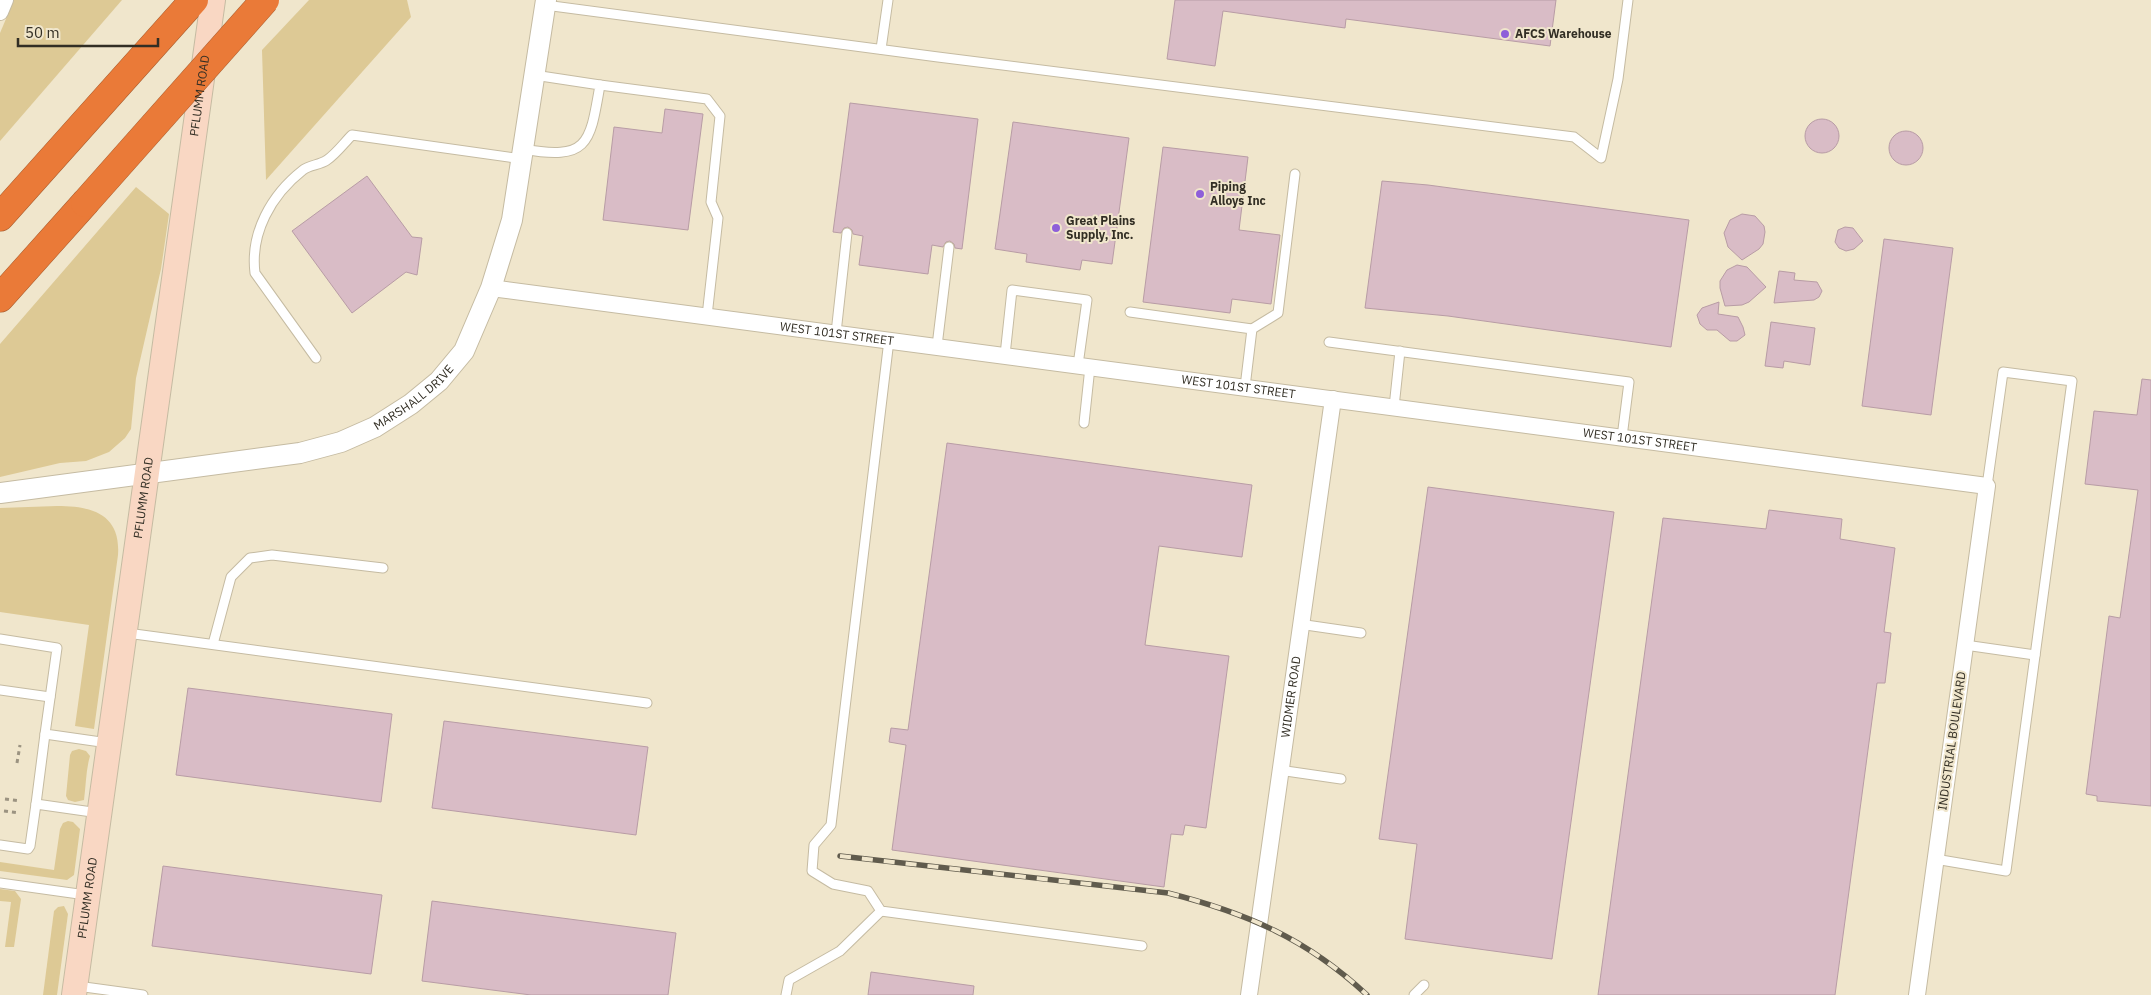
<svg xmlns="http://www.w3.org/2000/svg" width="2151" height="995" font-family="'IBM Plex Sans',sans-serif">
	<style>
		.green { fill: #ddc995 }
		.building { fill: #d9bcc6; stroke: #b89ca5 }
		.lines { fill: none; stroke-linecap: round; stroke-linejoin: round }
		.service-casing { stroke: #c5bba2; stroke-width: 11 }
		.minor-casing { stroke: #c5bba2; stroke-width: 18 }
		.tertiary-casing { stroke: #c5bba2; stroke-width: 22 }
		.secondary-casing { stroke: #c5bba2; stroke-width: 26 }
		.motorway-casing { stroke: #aa5f31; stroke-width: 29 }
		.path { stroke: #9b9381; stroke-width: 3; stroke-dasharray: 4 4; stroke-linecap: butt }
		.service { stroke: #fff; stroke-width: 9 }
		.minor { stroke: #fff; stroke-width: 16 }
		.tertiary { stroke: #fff; stroke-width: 20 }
		.secondary { stroke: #f9d7c3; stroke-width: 24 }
		.motorway { stroke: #ea7a38; stroke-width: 28 }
		.rail-casing { stroke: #605b4d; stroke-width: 5.5 }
		.rail { stroke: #f0e6cc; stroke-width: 4; stroke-dasharray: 11; stroke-linecap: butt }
		.motorway-bridge-casing { stroke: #aa5f31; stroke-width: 29; stroke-linecap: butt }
		.motorway-bridge { stroke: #ea7a38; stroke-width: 28 }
		.poi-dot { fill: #8e5fd9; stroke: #f0e6cc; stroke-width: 2 }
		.labels { text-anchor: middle; stroke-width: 4; stroke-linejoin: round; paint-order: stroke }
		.poi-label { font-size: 12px; font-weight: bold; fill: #322e24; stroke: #f0e6cc; text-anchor: start }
		.street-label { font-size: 12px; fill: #322e24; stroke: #f0e6cc }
	</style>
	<rect width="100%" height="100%" fill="#f0e6cc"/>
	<!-- green -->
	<g class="green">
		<path d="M 14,0 L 122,0 L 0,141 L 0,33 Z"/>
		<path d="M 309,0 L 407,0 L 411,17 L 266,180 L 262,50 Z"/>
		<path d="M 136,187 L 169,214 L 161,269 L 136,378 L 131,429 L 125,438 L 109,452 L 86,461 L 60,463 L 0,477 L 0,344 Z"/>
		<path d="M 57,506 C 90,506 121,513 118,555 L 94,729 L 75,726 L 89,625 L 0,612 L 0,508 Z"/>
		<path d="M 79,749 L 86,751 L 90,756 C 86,769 86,785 84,800 L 75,802 L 68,800 L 66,796 L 70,755 L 72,751 Z"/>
		<path d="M 68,821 L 73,822 L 80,829 L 74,875 L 67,880 L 0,871 L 0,862 L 54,870 L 60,829 L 63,823 Z"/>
		<path d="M 0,889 L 15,891 L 21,899 L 14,947 L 5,947 L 11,902 L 0,901 Z"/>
		<path d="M 64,906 L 68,914 L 57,995 L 43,995 L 54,911 L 58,907 Z"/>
	</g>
	<!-- building -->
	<g class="building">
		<path d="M 1175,0 L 1556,0 L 1550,46 L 1346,19 L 1345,28 L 1223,11 L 1215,66 L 1167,59 Z"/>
		<path d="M 850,103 L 978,119 L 962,249 L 955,248 L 954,244 L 950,241 L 946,242 L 943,247 L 932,245 L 928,274 L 859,265 L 863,236 L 853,234 L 852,230 L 848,227 L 844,228 L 841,233 L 833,232 Z"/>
		<path d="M 665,109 L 703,114 L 688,230 L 603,220 L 614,127 L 662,133 Z"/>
		<circle cx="1822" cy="136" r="17"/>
		<path d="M 1013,122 L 1129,138 L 1112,264 L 1082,260 L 1080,270 L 1026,262 L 1027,254 L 995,249 Z"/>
		<circle cx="1906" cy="148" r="17"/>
		<path d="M 1163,147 L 1248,157 L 1239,230 L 1280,235 L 1271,304 L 1232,299 L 1230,313 L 1143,302 Z"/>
		<path d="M 367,176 L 412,237 L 422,238 L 417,275 L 406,272 L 352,313 L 292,231 Z"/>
		<path d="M 1382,181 L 1428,185 L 1689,220 L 1671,347 L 1448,316 L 1365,308 Z"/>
		<path d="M 1742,214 L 1755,216 L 1764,226 L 1765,232 L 1763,244 L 1759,249 L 1742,260 L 1728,247 L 1724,233 L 1730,220 Z"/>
		<path d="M 1845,227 L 1853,228 L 1863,241 L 1854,249 L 1846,251 L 1839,248 L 1835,242 L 1838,230 Z"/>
		<path d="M 1884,239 L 1953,248 L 1931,415 L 1862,406 Z"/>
		<path d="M 1737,265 L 1747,267 L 1766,287 L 1749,302 L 1742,305 L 1725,306 L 1720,288 L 1720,281 L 1727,270 Z"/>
		<path d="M 1779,271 L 1795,273 L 1794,280 L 1817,282 L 1822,291 L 1819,297 L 1814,300 L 1774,303 Z"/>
		<path d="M 1719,302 L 1718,314 L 1738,317 L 1743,327 L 1745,335 L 1737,341 L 1730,341 L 1717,330 L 1707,330 L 1700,324 L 1697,315 L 1702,308 Z"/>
		<path d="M 1771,322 L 1815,328 L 1810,365 L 1784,361 L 1783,368 L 1765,366 Z"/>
		<path d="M 2142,379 L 2151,380 L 2151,806 L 2097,801 L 2097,796 L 2086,794 L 2109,616 L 2120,618 L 2138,490 L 2085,484 L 2094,411 L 2137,415 Z"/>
		<path d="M 947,443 L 1252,485 L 1242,557 L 1159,546 L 1145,645 L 1229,656 L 1206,828 L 1185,825 L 1183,835 L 1171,834 L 1164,887 L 892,850 L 906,745 L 889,742 L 891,728 L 908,730 Z"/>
		<path d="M 1428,487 L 1614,512 L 1552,959 L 1405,939 L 1417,844 L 1379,839 Z"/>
		<path d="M 1769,510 L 1842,519 L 1840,539 L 1895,548 L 1884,632 L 1891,633 L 1885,683 L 1877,683 L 1835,995 L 1598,995 L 1663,518 L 1766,529 Z"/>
		<path d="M 188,688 L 392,714 L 381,802 L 176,775 Z"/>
		<path d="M 444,721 L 648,747 L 636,835 L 432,808 Z"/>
		<path d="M 163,866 L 382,895 L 371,974 L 152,946 Z"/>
		<path d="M 432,901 L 676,933 L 668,995 L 531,995 L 422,981 Z"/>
		<path d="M 871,972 L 974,986 L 973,995 L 868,995 Z"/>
	</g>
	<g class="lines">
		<defs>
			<g id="service">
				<path d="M 545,5 L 938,57 L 1574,137 L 1601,158 L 1618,79 L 1628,0"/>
				<path d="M 881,49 L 888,0"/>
				<path d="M 600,85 L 707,99 L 720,116 L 711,202 L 718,218 L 707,316"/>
				<path d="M 523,149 C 589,161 590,143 600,85 L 534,75"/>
				<path d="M 1130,312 L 1252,329 L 1245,387"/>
				<path d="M 1252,329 L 1278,313 L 1295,174"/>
				<path d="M 836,333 L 847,233"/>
				<path d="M 889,340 L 831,825 L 814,845 L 812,871 L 833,884 L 868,891 L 881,911 L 1142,946"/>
				<path d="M 1329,342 L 1629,382 L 1622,437"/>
				<path d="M 937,346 L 949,247"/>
				<path d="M 1005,355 L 1012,290 L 1087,300 L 1078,365"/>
				<path d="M 316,358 L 255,273 C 250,233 271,195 303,170 C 309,165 320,165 327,160 C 336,154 344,143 352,135 L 522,159"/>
				<path d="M 1394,407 L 1400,351"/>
				<path d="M 1084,423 L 1090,367"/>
				<path d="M 1299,624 L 1361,633"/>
				<path d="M 127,633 L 647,703"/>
				<path d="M 0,639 L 57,648 L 45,734 L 108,743"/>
				<path d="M 213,644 L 231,577 L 250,558 L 272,555 L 383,568"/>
				<path d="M 1965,645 L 2035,655"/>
				<path d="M 0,690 L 50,697"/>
				<path d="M 1279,770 L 1341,779"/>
				<path d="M 36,804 L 45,734"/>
				<path d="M 0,845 L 28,849 L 30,846 L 36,804 L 99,813"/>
				<path d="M 1935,859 L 2006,871 L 2072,381 L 2003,372 L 1987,486"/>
				<path d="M 0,883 L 86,895"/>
				<path d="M 77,986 L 143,995"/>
				<path d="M 786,995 L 789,980 L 840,951 L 881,911"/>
				<path d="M 1414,995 L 1424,985"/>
			</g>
			<g id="minor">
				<path d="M 0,12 L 5,0"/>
				<path id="s1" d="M 491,288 L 1987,486 L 1917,995"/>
				<path id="s2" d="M 1249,995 L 1333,399"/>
			</g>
			<g id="tertiary">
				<path id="s3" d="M 0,493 L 300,453 L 341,442 L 375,427 L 411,404 L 439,381 L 464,351 L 491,288 L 512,220 L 546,0"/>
			</g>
			<g id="secondary">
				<path id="s4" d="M 74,995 L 213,0"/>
			</g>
			<g id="motorway">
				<path d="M 0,217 L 194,0"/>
				<path d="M 0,298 L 85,203"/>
			</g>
		</defs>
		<!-- service casing -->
		<use href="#service" class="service-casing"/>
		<!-- minor casing -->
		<use href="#minor" class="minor-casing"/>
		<!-- tertiary casing -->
		<use href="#tertiary" class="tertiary-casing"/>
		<!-- secondary casing -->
		<use href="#secondary" class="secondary-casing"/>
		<!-- motorway casing -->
		<use href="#motorway" class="motorway-casing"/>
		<!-- path -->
		<g class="path">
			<path d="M 17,763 L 20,745"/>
			<path d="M 5,799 L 20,801"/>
			<path d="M 4,811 L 19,813"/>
		</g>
		<!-- service -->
		<use href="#service" class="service"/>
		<!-- minor -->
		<use href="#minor" class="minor"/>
		<!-- tertiary -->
		<use href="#tertiary" class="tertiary"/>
		<!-- secondary -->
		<use href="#secondary" class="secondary"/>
		<!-- motorway -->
		<use href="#motorway" class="motorway"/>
		<defs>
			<path id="rail" d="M 840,856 L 1168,893 C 1247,913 1307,939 1367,995"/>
		</defs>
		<!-- rail casing -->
		<use href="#rail" class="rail-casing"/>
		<!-- rail -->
		<use href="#rail" class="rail"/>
		<defs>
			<path id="motorway-bridge" d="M 85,203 L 265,0"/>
		</defs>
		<!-- motorway-bridge casing -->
		<use href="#motorway-bridge" class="motorway-bridge-casing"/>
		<!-- motorway-bridge -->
		<use href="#motorway-bridge" class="motorway-bridge"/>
	</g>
	<!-- markers -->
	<g class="poi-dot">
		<circle cx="1505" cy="34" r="5"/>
		<circle cx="1200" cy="194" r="5"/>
		<circle cx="1056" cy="228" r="5"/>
	</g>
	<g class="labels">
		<!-- poi labels -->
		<g class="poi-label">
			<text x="1515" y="38">AFCS Warehouse</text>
			<text x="1210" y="191">Piping<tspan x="1210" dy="14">Alloys Inc</tspan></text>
			<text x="1066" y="225">Great Plains<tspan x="1066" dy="14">Supply, Inc.</tspan></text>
		</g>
		<!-- street labels -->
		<g class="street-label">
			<text dy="4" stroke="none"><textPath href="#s4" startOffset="908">PFLUMM ROAD</textPath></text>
			<text dy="4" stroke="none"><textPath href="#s1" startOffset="349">WEST 101ST STREET</textPath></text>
			<text dy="4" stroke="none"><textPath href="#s1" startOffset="754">WEST 101ST STREET</textPath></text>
			<text dy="4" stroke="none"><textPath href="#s3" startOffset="431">MARSHALL DRIVE</textPath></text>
			<text dy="4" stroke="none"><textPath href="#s1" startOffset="1159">WEST 101ST STREET</textPath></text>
			<text dy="4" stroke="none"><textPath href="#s4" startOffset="502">PFLUMM ROAD</textPath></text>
			<text dy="4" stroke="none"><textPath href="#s2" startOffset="301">WIDMER ROAD</textPath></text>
			<text transform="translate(1952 741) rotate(-82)" y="4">INDUSTRIAL BOULEVARD</text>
			<text dy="4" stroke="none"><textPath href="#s4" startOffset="98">PFLUMM ROAD</textPath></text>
		</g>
	</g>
	<!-- scale -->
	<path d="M18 38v8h140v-8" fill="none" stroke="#322e24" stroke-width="2.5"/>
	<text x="25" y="38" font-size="15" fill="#322e24" stroke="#f0e6cc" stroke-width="4" paint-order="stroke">50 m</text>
</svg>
